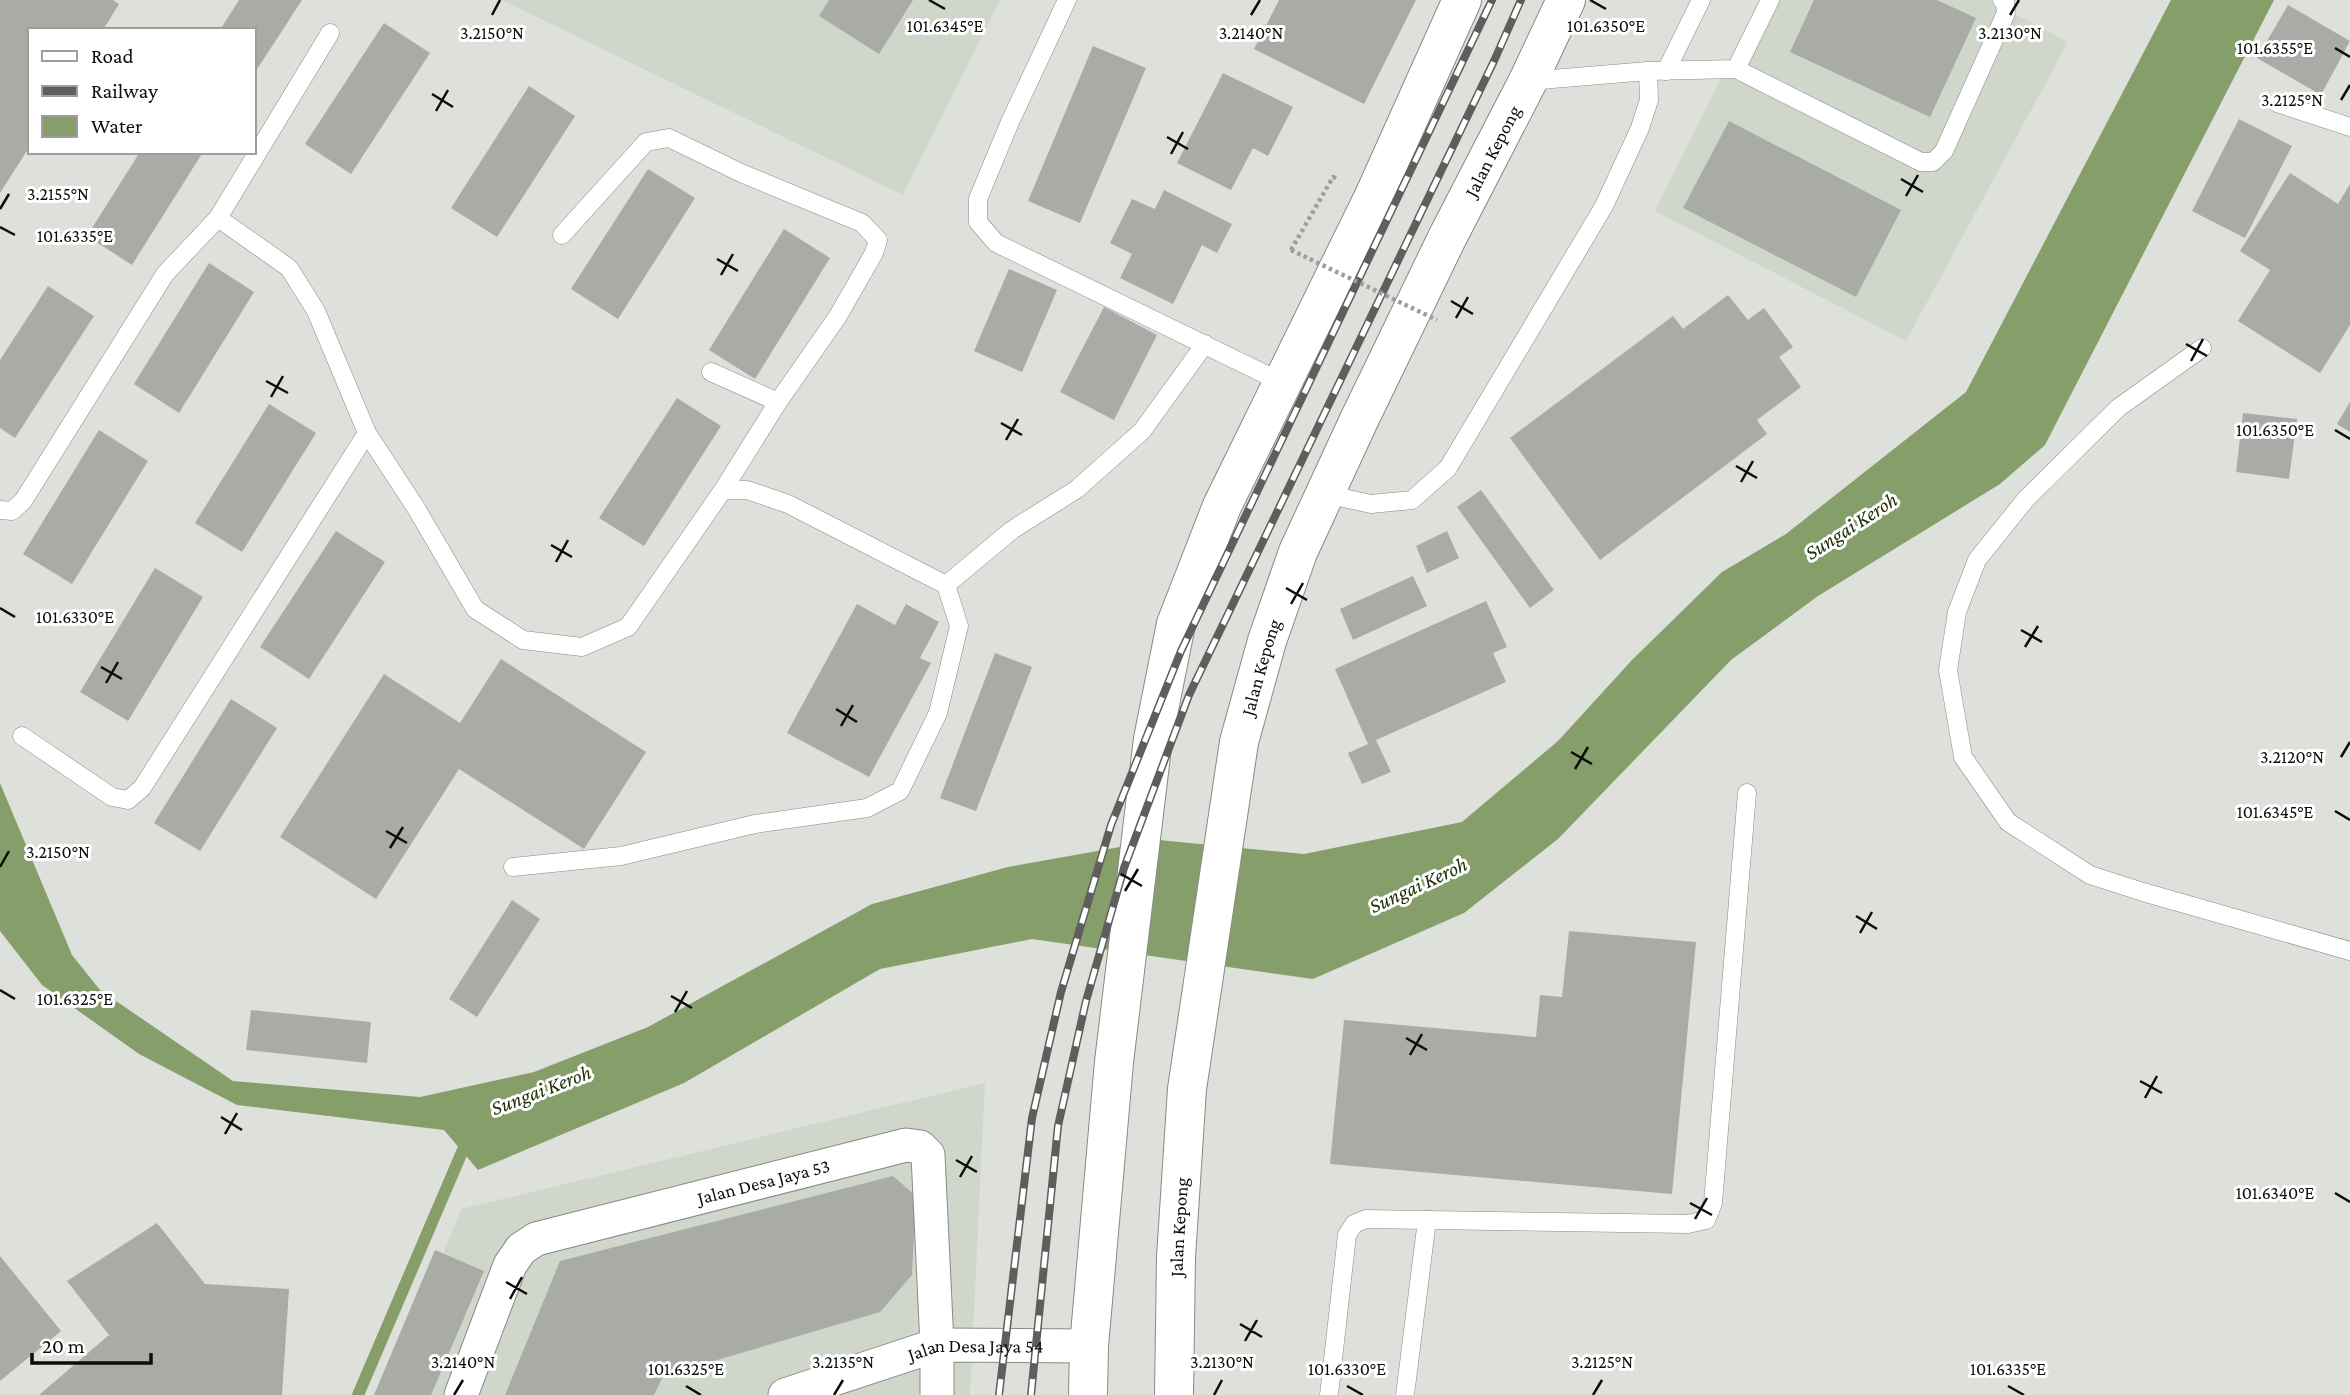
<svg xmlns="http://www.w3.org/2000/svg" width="2350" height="1395" font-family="'Crimson Pro',serif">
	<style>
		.built { fill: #d0d6ca }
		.water { fill: #869f6a }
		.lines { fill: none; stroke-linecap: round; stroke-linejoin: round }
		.stream { stroke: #869f6a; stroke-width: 12 }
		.building { fill: #a9aba7 }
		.service-casing { stroke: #888a86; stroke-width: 19 }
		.minor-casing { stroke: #888a86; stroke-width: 35 }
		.primary-casing { stroke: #888a86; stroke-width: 40 }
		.path { stroke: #9e9f9c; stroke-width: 4.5; stroke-dasharray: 3.5 3.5; stroke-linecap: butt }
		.service { stroke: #fff; stroke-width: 18 }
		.minor { stroke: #fff; stroke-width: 33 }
		.primary { stroke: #fff; stroke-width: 38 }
		.rail-casing { stroke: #5e5f5d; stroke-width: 8 }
		.rail { stroke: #fff; stroke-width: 5; stroke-dasharray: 16; stroke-linecap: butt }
		.path-bridge { stroke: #9e9f9c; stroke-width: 4.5; stroke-dasharray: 3.5 3.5; stroke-linecap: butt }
		.ticks { fill: none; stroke: #0c0c0b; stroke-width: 2.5 }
		.labels { text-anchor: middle; stroke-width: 6; stroke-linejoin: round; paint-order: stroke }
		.street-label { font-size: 19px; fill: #0c0c0b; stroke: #fff }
		.water-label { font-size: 21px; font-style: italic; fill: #203108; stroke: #fff }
		.ticks-label { font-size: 18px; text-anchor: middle; fill: #0c0c0b; stroke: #fff; stroke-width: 6; stroke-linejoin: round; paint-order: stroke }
	</style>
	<rect width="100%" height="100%" fill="#dee0dc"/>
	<!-- built -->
	<g class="built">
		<path d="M 502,0 L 1000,0 L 903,195 Z"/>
		<path d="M 1760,0 L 1989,0 L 2068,42 L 1906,341 L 1655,211 Z"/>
		<path d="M 985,1083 L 970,1395 L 387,1395 L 461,1209 Z"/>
	</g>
	<!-- water -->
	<path class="water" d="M 2171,0 L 2274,0 L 2045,445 L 2000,484 L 1818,596 L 1731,660 L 1558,839 L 1464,913 L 1313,979 L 1032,939 L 880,969 L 684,1083 L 478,1170 L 444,1130 L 237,1105 L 139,1054 L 42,985 L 0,931 L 0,783 L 72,955 L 100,990 L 233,1081 L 420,1097 L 534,1072 L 648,1027 L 872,904 L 1008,867 L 1159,840 L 1304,854 L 1462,822 L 1558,741 L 1632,660 L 1722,572 L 1786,534 L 1966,392 Z"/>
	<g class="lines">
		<!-- stream -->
		<path class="stream" d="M 358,1395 L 468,1138"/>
	</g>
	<!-- building -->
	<g class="building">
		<path d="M 0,0 L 113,0 L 119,4 L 103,30 L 30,30 L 30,146 L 0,193 Z"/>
		<path d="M 239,0 L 302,0 L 254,74 L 254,30 L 220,30 Z"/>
		<path d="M 829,0 L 913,0 L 879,54 L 819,16 Z"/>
		<path d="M 1279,0 L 1416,0 L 1364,104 L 1254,49 Z"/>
		<path d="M 1814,0 L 1937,0 L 1976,18 L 1930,117 L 1790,52 Z"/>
		<path d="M 2288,5 L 2350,41 L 2321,95 L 2257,58 Z"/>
		<path d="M 384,23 L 430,53 L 351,174 L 305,144 Z"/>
		<path d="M 1093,46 L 1146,68 L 1080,223 L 1028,201 Z"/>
		<path d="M 1223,73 L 1293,107 L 1268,156 L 1253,148 L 1231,190 L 1177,163 Z"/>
		<path d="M 529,86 L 575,116 L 497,237 L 451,208 Z"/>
		<path d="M 2239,119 L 2292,146 L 2245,238 L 2192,211 Z"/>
		<path d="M 1729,121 L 1901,210 L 1856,297 L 1683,208 Z"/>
		<path d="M 140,152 L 203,152 L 132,265 L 87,236 Z"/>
		<path d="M 648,169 L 695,198 L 618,319 L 571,289 Z"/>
		<path d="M 2290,173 L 2338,204 L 2350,184 L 2350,325 L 2320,373 L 2238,321 L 2270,270 L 2240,251 Z"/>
		<path d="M 1164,190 L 1232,224 L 1217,253 L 1202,245 L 1173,304 L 1120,278 L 1132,254 L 1110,243 L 1132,199 L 1155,209 Z"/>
		<path d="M 784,229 L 830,258 L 755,379 L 709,350 Z"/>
		<path d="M 209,263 L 254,292 L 179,413 L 134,384 Z"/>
		<path d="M 1009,269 L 1057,290 L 1022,372 L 974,351 Z"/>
		<path d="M 48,286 L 94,316 L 15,438 L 0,428 L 0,360 Z"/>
		<path d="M 1728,295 L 1748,320 L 1764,308 L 1793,347 L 1779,357 L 1801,387 L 1757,420 L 1767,434 L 1600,560 L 1510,438 L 1673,316 L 1683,329 Z"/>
		<path d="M 1104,307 L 1157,335 L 1114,420 L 1060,392 Z"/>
		<path d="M 677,398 L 721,426 L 644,546 L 599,518 Z"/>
		<path d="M 2350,402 L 2350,432 L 2337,424 Z"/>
		<path d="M 269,404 L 316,433 L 242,552 L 195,523 Z"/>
		<path d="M 2243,413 L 2297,419 L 2289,479 L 2236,472 Z"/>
		<path d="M 99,430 L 148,461 L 72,584 L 23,554 Z"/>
		<path d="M 1481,490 L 1554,590 L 1530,608 L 1457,507 Z"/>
		<path d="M 336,531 L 385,562 L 309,679 L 260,647 Z"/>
		<path d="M 1447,531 L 1459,558 L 1427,573 L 1416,546 Z"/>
		<path d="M 155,568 L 203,597 L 128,721 L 80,692 Z"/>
		<path d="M 1413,576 L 1427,606 L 1353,640 L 1340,609 Z"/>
		<path d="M 1486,601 L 1507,647 L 1493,653 L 1506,682 L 1376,740 L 1391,772 L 1362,784 L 1348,753 L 1368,744 L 1335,669 Z"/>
		<path d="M 857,604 L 895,625 L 906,604 L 939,622 L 920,658 L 931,663 L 869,777 L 787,733 Z"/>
		<path d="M 995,653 L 1032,667 L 976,811 L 940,798 Z"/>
		<path d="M 501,659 L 646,752 L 584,849 L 459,769 L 376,899 L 280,837 L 384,674 L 460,723 Z"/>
		<path d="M 231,699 L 277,728 L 200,851 L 154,823 Z"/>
		<path d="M 512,900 L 540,919 L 477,1017 L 449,999 Z"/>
		<path d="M 1569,931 L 1696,942 L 1672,1194 L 1330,1164 L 1344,1020 L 1536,1037 L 1540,995 L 1562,997 Z"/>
		<path d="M 251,1010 L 371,1022 L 367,1063 L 246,1050 Z"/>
		<path d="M 893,1176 L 916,1196 L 912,1275 L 880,1312 L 663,1376 L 654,1395 L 505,1395 L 560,1261 Z"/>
		<path d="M 157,1223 L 205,1284 L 289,1289 L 282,1395 L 39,1395 L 109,1335 L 67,1281 Z"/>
		<path d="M 435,1250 L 484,1271 L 431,1395 L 374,1395 Z"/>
		<path d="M 0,1256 L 61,1331 L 0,1381 Z"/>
	</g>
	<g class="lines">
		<defs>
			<g id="service">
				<path d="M 1067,0 L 1010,122 L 978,199 L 978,222 L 996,243 L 1283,383"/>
				<path d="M 1736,69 L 1921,162 L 1933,162 L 1944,151 L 2006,13 L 2005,2 L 2002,0"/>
				<path d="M 1666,71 L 1701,0"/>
				<path d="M 1528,81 L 1648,71 L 1736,69 L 1770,0"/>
				<path d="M 2277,103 L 2350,127"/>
				<path d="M 218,218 L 289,268 L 316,311 L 367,433 L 416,508 L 475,609 L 523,640 L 582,647 L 628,627 L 723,490 L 747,490 L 788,504 L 946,585 L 1012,530 L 1077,489 L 1142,431 L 1205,344"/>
				<path d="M 562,235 L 646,142 L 669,138 L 741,173 L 862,223 L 878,240 L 874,253 L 838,316 L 778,402 L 723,490"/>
				<path d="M 2202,348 L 2118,408 L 2026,499 L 1977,560 L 1957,612 L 1948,670 L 1963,757 L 2008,822 L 2090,875 L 2143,892 L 2350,951"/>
				<path d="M 711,372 L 778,402"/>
				<path d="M 1325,494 L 1371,504 L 1412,500 L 1448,468 L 1604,206 L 1640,128 L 1649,100 L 1648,71"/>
				<path d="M 0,510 L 12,511 L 23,501 L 165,274 L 218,218 L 330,33"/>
				<path d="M 22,736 L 112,797 L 128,800 L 142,788 L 367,433"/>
				<path d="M 513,867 L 621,856 L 755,824 L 867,808 L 900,791 L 938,713 L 959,626 L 946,585"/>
				<path d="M 1329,1395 L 1347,1235 L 1354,1224 L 1366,1219 L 1427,1220"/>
				<path d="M 1405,1395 L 1427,1220 L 1688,1224 L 1706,1220 L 1713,1203 L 1747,793"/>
			</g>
			<g id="minor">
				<path id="s1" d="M 461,1395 L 510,1265 L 521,1249 L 536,1239 L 906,1145 L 920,1147 L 928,1155 L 937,1345 L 937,1395"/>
				<path id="s2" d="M 785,1395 L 937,1345 L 1089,1346"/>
			</g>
			<g id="primary">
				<path d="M 1088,1395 L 1089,1346 L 1114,1062 L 1153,739 L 1176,624 L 1222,506 L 1374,196 L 1462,0"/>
				<path id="s3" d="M 1174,1395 L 1176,1257 L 1187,1089 L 1239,742 L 1267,641 L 1298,552 L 1359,420 L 1447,238 L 1528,81 L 1566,0"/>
			</g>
		</defs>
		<!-- service casing -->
		<use href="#service" class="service-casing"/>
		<!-- minor casing -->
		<use href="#minor" class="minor-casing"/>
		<!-- primary casing -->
		<use href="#primary" class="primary-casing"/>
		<!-- path -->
		<path class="path" d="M 1291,250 L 1333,177 L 1338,179"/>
		<!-- service -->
		<use href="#service" class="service"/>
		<!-- minor -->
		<use href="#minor" class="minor"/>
		<!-- primary -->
		<use href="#primary" class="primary"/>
		<defs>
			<g id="rail">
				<path d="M 999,1395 L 1032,1118 L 1061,992 L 1111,825 L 1181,651 L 1492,0"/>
				<path d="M 1031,1395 L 1058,1126 L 1086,1001 L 1124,868 L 1189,695 L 1494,61 L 1521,0"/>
			</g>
		</defs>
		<!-- rail casing -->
		<use href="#rail" class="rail-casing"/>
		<!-- rail -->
		<use href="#rail" class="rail"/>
		<!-- path-bridge -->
		<path class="path-bridge" d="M 1291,250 L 1437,320"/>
	</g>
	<!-- ticks -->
	<path class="ticks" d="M 929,0 L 945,9M 1590,0 L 1606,9M 492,15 L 500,0M 1251,15 L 1260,0M 2010,15 L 2019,0M 2335,48 L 2350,57M 432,94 L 453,107M 2341,100 L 2350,85M 436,111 L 448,90M 1167,137 L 1188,149M 1171,154 L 1183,132M 1901,179 L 1923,192M 1906,196 L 1918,175M 0,209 L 9,194M 0,227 L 15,235M 717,259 L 738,271M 721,275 L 733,254M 1451,301 L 1473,314M 1456,318 L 1468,297M 2186,344 L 2207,356M 2191,361 L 2203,339M 266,381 L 288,393M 271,397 L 283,376M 1001,423 L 1022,435M 2335,430 L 2350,439M 1006,440 L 1018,419M 1736,466 L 1757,478M 1741,482 L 1753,461M 551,545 L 572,557M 556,562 L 568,540M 1286,588 L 1307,600M 1291,604 L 1303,583M 0,608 L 15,617M 2021,630 L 2042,642M 2025,647 L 2038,626M 101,667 L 122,679M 106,683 L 118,662M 836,709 L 857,722M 841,726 L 853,705M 1571,752 L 1592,764M 2341,757 L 2350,742M 1575,769 L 1588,747M 2335,811 L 2350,820M 386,831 L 407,843M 390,848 L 403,827M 0,867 L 9,851M 1121,874 L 1142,886M 1125,891 L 1138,869M 1856,916 L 1877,929M 1860,933 L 1872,912M 0,990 L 15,999M 671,996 L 692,1008M 675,1012 L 687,991M 1406,1038 L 1427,1050M 1410,1055 L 1422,1034M 2140,1081 L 2162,1093M 2145,1098 L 2157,1076M 221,1117 L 242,1130M 225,1134 L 237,1113M 956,1160 L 977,1172M 960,1177 L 972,1156M 2335,1193 L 2350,1202M 1690,1203 L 1712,1215M 1695,1219 L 1707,1198M 506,1282 L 527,1294M 510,1299 L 522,1277M 1240,1324 L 1262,1337M 1245,1341 L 1257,1320M 686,1386 L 701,1395M 1347,1386 L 1363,1395M 2008,1386 L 2024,1395M 454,1395 L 463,1380M 834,1395 L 843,1380M 1214,1395 L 1222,1380M 1593,1395 L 1602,1380"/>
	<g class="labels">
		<!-- street labels -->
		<g class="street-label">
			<text dy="7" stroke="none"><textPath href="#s3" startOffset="1302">Jalan Kepong</textPath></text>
			<text dy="7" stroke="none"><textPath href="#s3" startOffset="735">Jalan Kepong</textPath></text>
			<text dy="7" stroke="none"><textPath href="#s1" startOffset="411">Jalan Desa Jaya 53</textPath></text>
			<text dy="7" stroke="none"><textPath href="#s3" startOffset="168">Jalan Kepong</textPath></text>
			<text dy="7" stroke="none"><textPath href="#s2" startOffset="198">Jalan Desa Jaya 54</textPath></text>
		</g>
		<!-- water labels -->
		<g class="water-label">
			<text transform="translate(1851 526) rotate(-33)" y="7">Sungai Keroh</text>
			<text transform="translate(1418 885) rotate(-25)" y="7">Sungai Keroh</text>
			<text transform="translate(541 1090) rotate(-21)" y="7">Sungai Keroh</text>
		</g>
	</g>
	<g class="ticks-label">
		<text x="945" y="32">101.6345°E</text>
		<text x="1606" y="32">101.6350°E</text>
		<text x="1251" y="39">3.2140°N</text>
		<text x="2010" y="39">3.2130°N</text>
		<text x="492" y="39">3.2150°N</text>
		<text x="2275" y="54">101.6355°E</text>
		<text x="2292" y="106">3.2125°N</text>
		<text x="58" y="200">3.2155°N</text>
		<text x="75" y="242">101.6335°E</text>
		<text x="2275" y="436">101.6350°E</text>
		<text x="75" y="623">101.6330°E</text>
		<text x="2292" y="763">3.2120°N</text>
		<text x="2275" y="818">101.6345°E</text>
		<text x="58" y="858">3.2150°N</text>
		<text x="75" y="1005">101.6325°E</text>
		<text x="2275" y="1199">101.6340°E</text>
		<text x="463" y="1368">3.2140°N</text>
		<text x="843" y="1368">3.2135°N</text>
		<text x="1222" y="1368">3.2130°N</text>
		<text x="1602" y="1368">3.2125°N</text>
		<text x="686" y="1375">101.6325°E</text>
		<text x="1347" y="1375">101.6330°E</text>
		<text x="2008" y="1375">101.6335°E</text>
	</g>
	<!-- legend -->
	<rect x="28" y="28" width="228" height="126" fill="#ffffff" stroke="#9e9e9d" stroke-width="2"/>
	<rect x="42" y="51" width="35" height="10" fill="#ffffff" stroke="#9e9e9d" stroke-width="2"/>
	<text x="91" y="63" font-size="21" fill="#0c0c0b">Road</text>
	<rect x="42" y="86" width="35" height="10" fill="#5e5f5d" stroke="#9e9e9d" stroke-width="2"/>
	<text x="91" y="98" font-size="21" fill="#0c0c0b">Railway</text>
	<rect x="42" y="116" width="35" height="21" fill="#869f6a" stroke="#9e9e9d" stroke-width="2"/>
	<text x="91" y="133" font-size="21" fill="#0c0c0b">Water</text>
	<!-- scale -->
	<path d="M32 1353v10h119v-10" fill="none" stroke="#0c0c0b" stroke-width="3.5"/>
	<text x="42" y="1353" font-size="21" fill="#0c0c0b" stroke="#ffffff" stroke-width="5" paint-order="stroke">20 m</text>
</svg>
